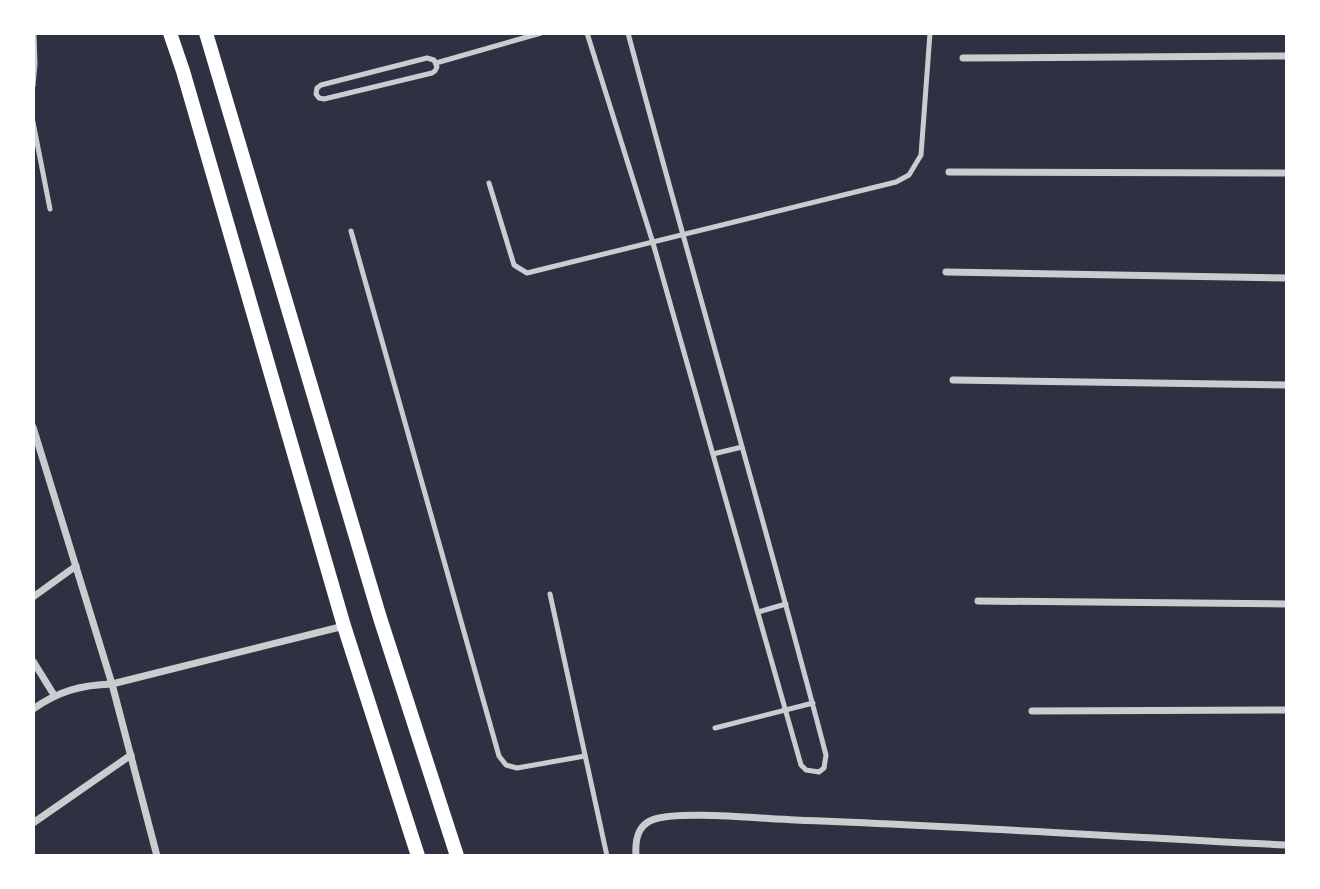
<svg xmlns="http://www.w3.org/2000/svg" width="1320" height="889" font-family="Literata,serif">
	<style>
		.lines { fill: none; stroke-linecap: round; stroke-linejoin: round }
		.service { stroke: #caccd0; stroke-width: 5 }
		.minor { stroke: #caccd0; stroke-width: 7 }
		.secondary { stroke: #fff; stroke-width: 14 }
	</style>
	<rect width="100%" height="100%" fill="#2d3142"/>
	<g class="lines">
		<!-- service -->
		<g class="service">
			<path d="M 587,33 L 653,243 L 801,765 L 806,770 L 819,772 L 824,768 L 826,755 C 763,514 692,274 628,33"/>
			<path d="M 427,58 L 434,60 L 437,67 L 435,71 L 432,73 L 324,99 L 319,98 L 316,94 L 317,88 L 321,85 Z"/>
			<path d="M 436,63 L 541,33"/>
			<path d="M 33,86 L 35,64 L 34,33"/>
			<path d="M 33,122 L 50,209"/>
			<path d="M 489,183 L 514,265 L 527,273 L 896,182 L 909,175 L 921,155 L 930,33"/>
			<path d="M 351,231 L 499,756 L 506,765 L 517,768 L 585,756"/>
			<path d="M 713,454 L 742,447"/>
			<path d="M 550,594 L 607,856"/>
			<path d="M 758,612 L 786,604"/>
			<path d="M 715,728 L 813,703"/>
		</g>
		<!-- minor -->
		<g class="minor">
			<path d="M 963,58 L 1287,56"/>
			<path d="M 949,172 L 1287,173"/>
			<path d="M 946,272 L 1287,278"/>
			<path d="M 953,380 L 1287,385"/>
			<path d="M 33,427 L 112,684 L 157,856"/>
			<path d="M 33,597 L 76,566"/>
			<path d="M 978,601 L 1287,604"/>
			<path d="M 33,661 L 54,695"/>
			<path d="M 33,709 C 59,691 81,685 112,684 L 344,626"/>
			<path d="M 1032,711 L 1287,710"/>
			<path d="M 33,823 L 131,755"/>
			<path d="M 636,856 C 635,841 637,826 652,820 C 678,810 763,819 795,820 C 959,826 1123,837 1287,845"/>
		</g>
		<!-- secondary -->
		<g class="secondary">
			<path d="M 170,33 L 183,71 L 344,626 L 418,856"/>
			<path d="M 206,33 L 380,618 L 457,856"/>
		</g>
	</g>
	<!-- border -->
	<rect width="1320" height="889" fill="none" stroke="#ffffff" stroke-width="70"/>
</svg>
